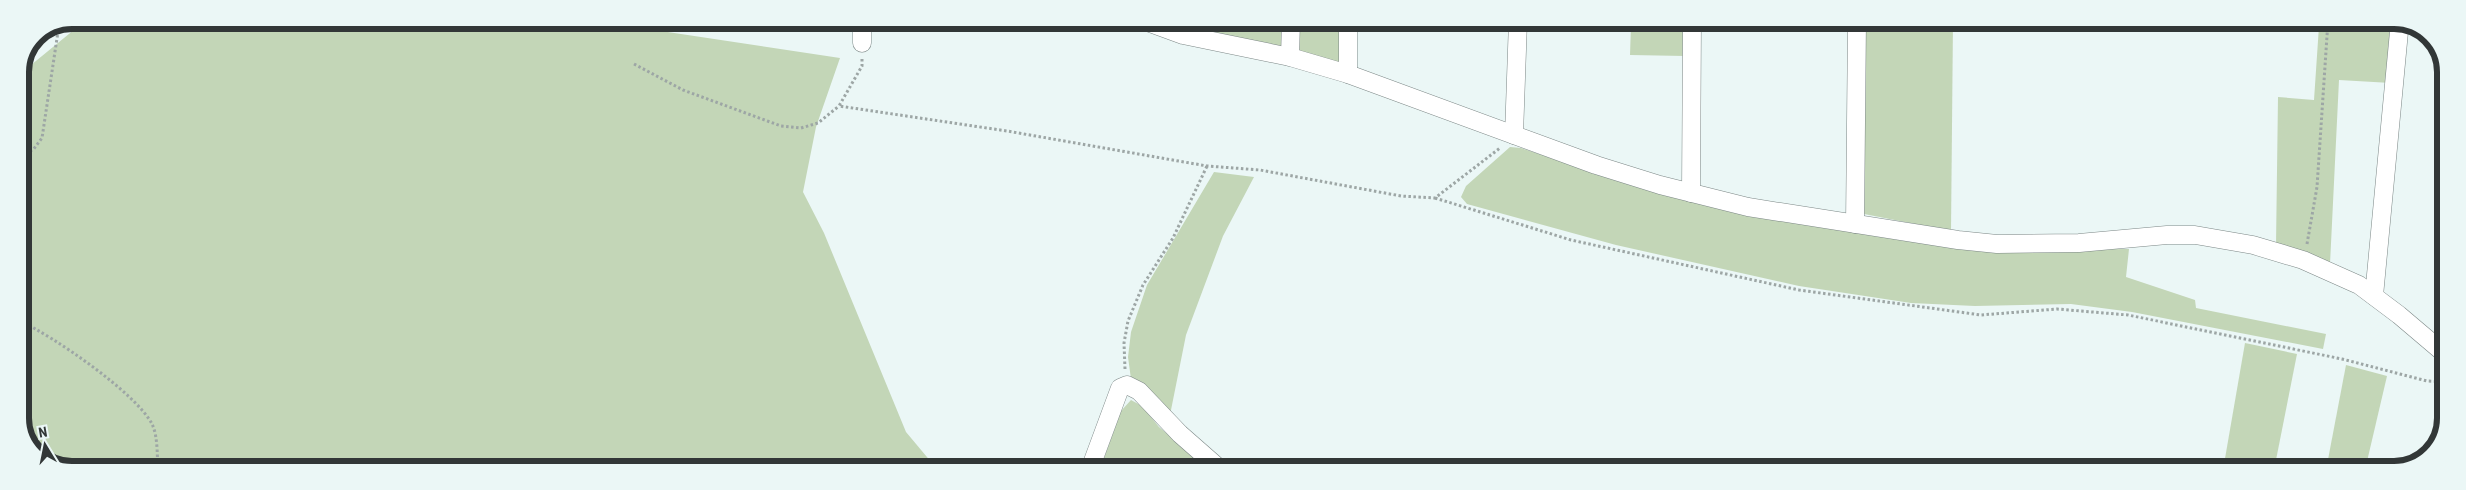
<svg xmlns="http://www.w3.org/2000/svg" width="2466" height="490" font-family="'Roboto Condensed',sans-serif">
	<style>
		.green { fill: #c3d6b7 }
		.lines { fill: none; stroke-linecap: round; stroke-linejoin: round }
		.street-casing { stroke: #7c8786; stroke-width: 19 }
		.path { stroke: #9da6a5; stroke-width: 3; stroke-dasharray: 2.5 2.5; stroke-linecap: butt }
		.street { stroke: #fff; stroke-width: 18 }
		.rim { fill: none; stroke: #323737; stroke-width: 6 }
	</style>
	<rect width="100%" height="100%" fill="#ebf7f6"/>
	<!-- green -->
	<g class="green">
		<path d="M 86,20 L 588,20 L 840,58 L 816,127 L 803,192 L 824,233 L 906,432 L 937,469 L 62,469 L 35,455 L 20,425 L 20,74 Z"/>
		<path d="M 1188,20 L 1342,21 L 1341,63 L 1187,28 Z"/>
		<path d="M 1866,21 L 1953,21 L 1951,231 L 1864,214 Z"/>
		<path d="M 2278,21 L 2396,21 L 2391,83 L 2339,80 L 2330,264 L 2276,245 L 2278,97 L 2314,100 L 2319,26 L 2278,24 Z"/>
		<path d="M 1631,25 L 1685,26 L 1685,56 L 1630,55 Z"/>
		<path d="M 1510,147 L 1521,148 L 1667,196 L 1745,213 L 1899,240 L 1974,250 L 2129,249 L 2126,277 L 2195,300 L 2196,308 L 2326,334 L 2323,349 L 2132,312 L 2071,304 L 1975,306 L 1911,303 L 1799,286 L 1616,245 L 1467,204 L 1461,197 L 1466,186 Z"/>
		<path d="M 1214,172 L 1254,177 L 1223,236 L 1186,335 L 1170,415 L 1131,379 L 1128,357 L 1131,332 L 1147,285 Z"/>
		<path d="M 2245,343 L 2297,354 L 2274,470 L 2223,470 Z"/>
		<path d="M 2346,365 L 2387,376 L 2365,470 L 2326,470 Z"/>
		<path d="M 1131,400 L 1142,406 L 1159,427 L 1211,470 L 1100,469 L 1121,411 Z"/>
	</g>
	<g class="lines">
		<defs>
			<g id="street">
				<path d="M 1142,20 L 1183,35 L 1290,57 L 1348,74 L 1596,165 L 1660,185 L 1748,207 L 1958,240 L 1997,244 L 2079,243 L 2167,235 L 2195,235 L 2253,245 L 2303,260 L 2359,285 L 2399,315 L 2445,354"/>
				<path d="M 862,43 L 862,20"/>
				<path d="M 1290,57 L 1291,20"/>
				<path d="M 1348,74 L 1348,21"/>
				<path d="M 1514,135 L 1518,21"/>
				<path d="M 1691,193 L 1692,21"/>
				<path d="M 1855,224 L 1857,21"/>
				<path d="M 2374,296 L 2400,21"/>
				<path d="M 1090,469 L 1120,388 L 1127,385 L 1139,391 L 1180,434 L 1221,470"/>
			</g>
		</defs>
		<!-- street casing -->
		<use href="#street" class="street-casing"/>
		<!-- path -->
		<g class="path">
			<path d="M 862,59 L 862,66 L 839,106 L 1007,131 L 1207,166 L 1260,170 L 1401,196 L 1435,198 L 1500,148"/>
			<path d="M 634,64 L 683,90 L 781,126 L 801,128 L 818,123 L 839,106"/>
			<path d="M 20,153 L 33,150 L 42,138 L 59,25"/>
			<path d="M 1435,198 L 1571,240 L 1799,290 L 1981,315 L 2057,309 L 2128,315 L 2342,359 L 2427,381 L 2445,382"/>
			<path d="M 2307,244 L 2317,187 L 2328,21"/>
			<path d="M 20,321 C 53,336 136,393 152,424 C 158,436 157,456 158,469"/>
			<path d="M 1125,369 L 1124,343 L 1128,321 L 1143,285 L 1173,238 L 1207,166"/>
		</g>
		<!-- street -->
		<use href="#street" class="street"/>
	</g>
	<!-- crop -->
	<path d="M0 0H2466V490H0ZM72 29H2394A43 43 0 0 1 2437 72V418A43 43 0 0 1 2394 461H72A43 43 0 0 1 29 418V72A43 43 0 0 1 72 29Z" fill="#ebf7f6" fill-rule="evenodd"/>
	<path class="rim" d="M72 29H2394A43 43 0 0 1 2437 72V418A43 43 0 0 1 2394 461H72A43 43 0 0 1 29 418V72A43 43 0 0 1 72 29Z"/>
	<!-- north arrow -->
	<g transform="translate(45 445) rotate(350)" stroke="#ebf7f6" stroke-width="4" paint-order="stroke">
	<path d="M0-4L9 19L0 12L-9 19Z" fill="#323737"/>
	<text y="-8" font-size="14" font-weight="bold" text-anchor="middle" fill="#323737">N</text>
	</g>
</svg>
